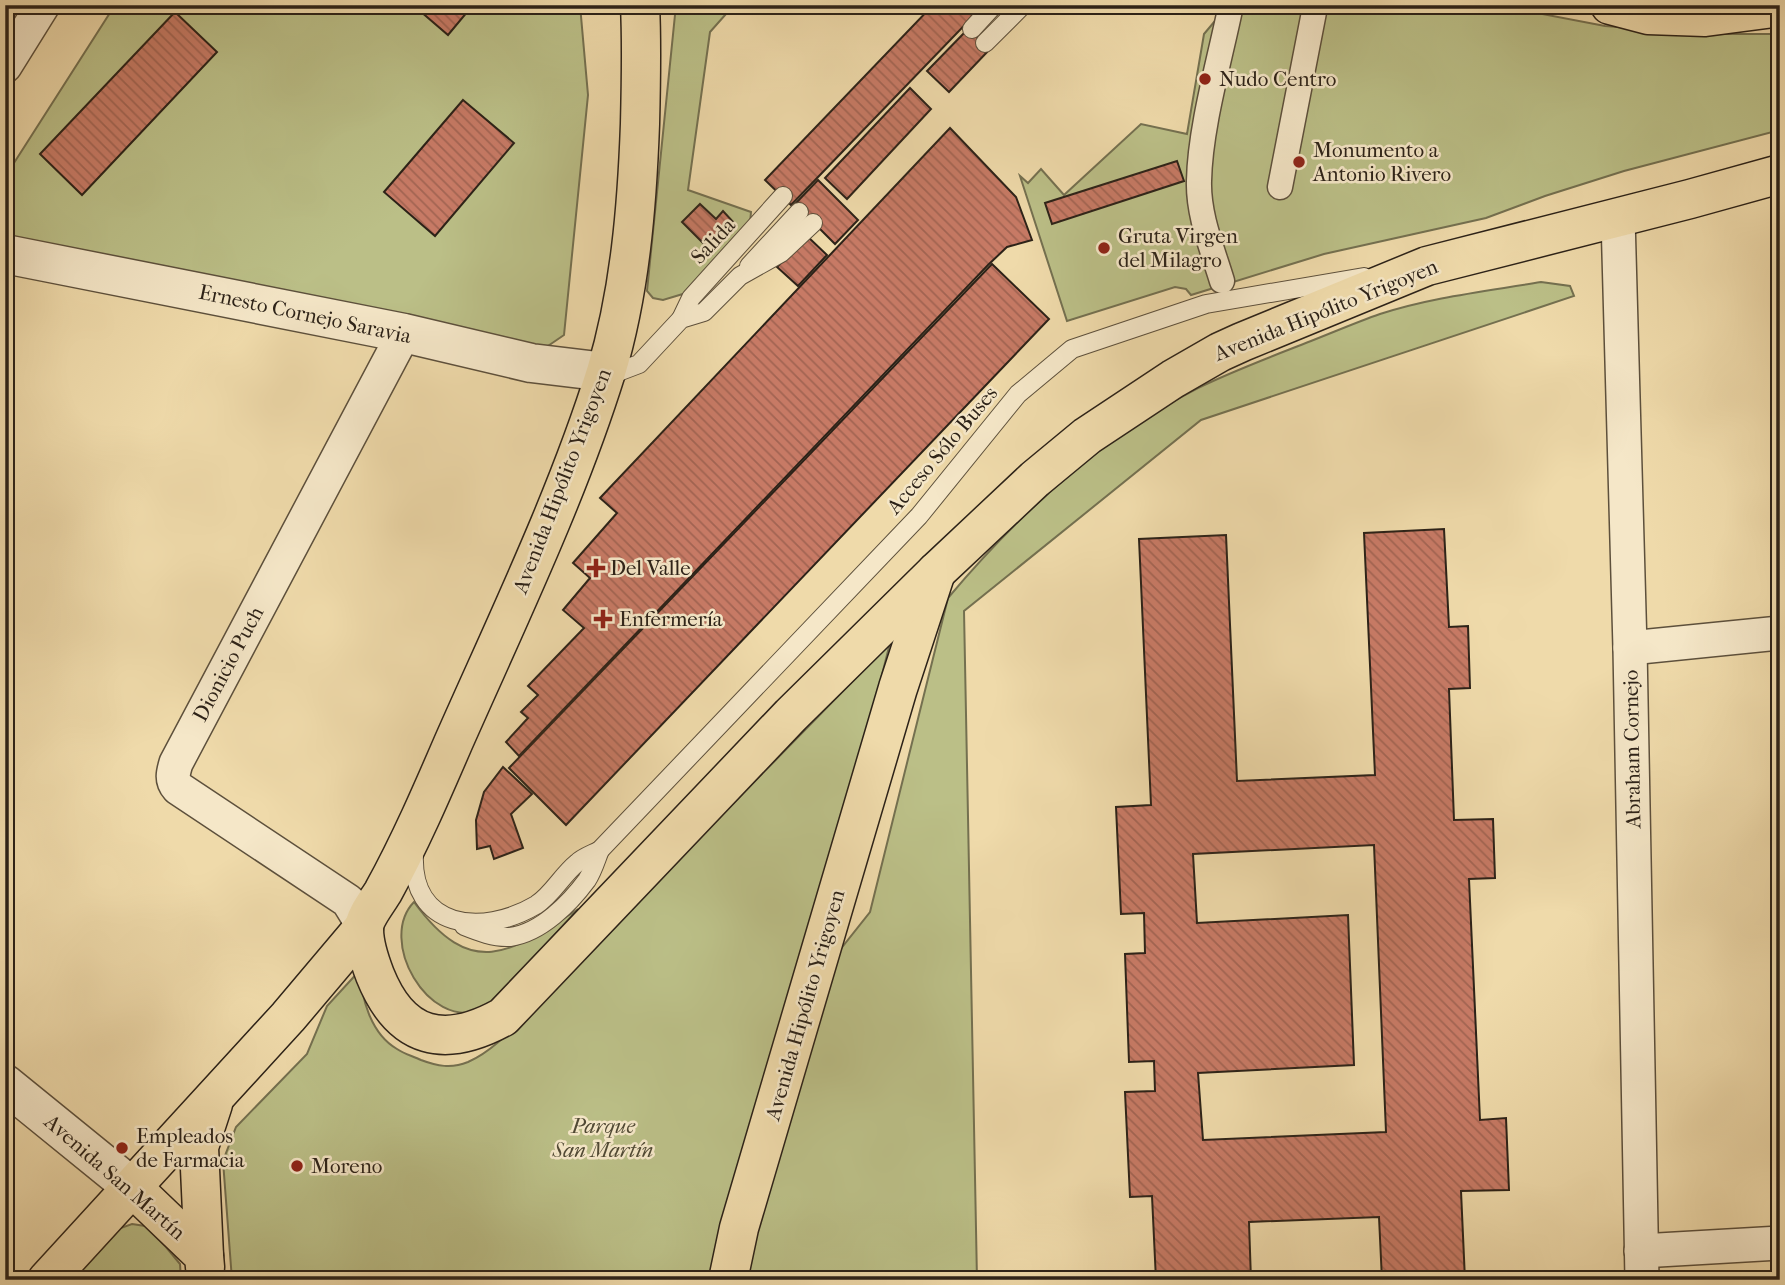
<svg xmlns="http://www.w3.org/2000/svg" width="1785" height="1285" font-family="'IM FELL French Canon',serif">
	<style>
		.green { fill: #bbbf87; stroke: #747050; stroke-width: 2 }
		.building { fill: url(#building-back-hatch); stroke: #2c2218; stroke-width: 2; fill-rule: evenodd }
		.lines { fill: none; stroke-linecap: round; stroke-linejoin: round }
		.service-casing { stroke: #5d503c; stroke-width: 20 }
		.pedestrian-casing { stroke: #5d503c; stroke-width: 27 }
		.minor-casing { stroke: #5d503c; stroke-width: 36 }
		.tertiary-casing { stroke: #5d503c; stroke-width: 41 }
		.primary-casing { stroke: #2c2218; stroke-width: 41 }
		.trunk-casing { stroke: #2c2218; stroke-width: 41 }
		.service { stroke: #f5e7c8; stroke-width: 18 }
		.pedestrian { stroke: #f5e7c8; stroke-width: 24 }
		.minor { stroke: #f5e7c8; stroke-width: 33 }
		.tertiary { stroke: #f5e7c8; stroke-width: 38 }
		.primary { stroke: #efdaaa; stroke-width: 38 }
		.trunk { stroke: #efdaaa; stroke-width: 38 }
		.poi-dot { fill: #8f2418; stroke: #f5e7c8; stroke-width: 2.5 }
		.labels { text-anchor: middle; stroke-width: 5; stroke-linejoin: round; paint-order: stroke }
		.poi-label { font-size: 21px; fill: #2c2218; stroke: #f5e7c8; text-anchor: start }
		.street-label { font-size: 21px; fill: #2c2218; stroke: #f5e7c8 }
		.park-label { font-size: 21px; font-style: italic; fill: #504934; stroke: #f5e7c8 }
	</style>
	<defs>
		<pattern id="building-back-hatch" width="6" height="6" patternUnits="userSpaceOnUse" patternTransform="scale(1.75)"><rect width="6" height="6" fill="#c77a65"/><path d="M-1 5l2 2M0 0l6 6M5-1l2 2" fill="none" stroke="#a26452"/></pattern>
	</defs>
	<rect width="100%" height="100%" fill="#efdaaa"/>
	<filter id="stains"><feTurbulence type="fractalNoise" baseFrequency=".00286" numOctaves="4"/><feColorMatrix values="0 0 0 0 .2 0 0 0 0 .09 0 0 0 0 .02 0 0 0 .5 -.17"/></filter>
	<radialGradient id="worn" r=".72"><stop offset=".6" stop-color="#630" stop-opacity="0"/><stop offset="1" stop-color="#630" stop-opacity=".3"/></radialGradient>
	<!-- green -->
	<g class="green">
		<path d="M 115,5 L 580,5 L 588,95 L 564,335 L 542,350 L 5,239 L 5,177 Z"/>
		<path d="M 676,5 L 734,5 L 710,32 L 688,190 L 751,212 L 750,223 L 686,293 L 663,300 L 653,298 L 647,291 Z"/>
		<path d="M 1222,5 L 1496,5 L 1605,26 L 1709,34 L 1780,34 L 1780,130 L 1624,171 L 1545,196 L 1486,218 L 1324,254 L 1191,295 L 1186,289 L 1175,287 L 1067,321 L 1020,176 L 1028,183 L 1041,169 L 1064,195 L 1141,124 L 1187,134 L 1204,34 L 1220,15 Z"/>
		<path d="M 1541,282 L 1570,286 L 1574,296 L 1201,420 L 964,611 L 977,1280 L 743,1280 L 832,960 L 870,912 L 948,598 C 1018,515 1101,437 1198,388 C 1235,370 1273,356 1311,341 C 1334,332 1357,322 1380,314 C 1432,297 1488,291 1541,282 Z"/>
		<path d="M 890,643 L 861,758 L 710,1280 L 232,1280 L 223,1161 L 236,1127 L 307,1054 L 327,1006 L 361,969 C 360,997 371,1034 397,1049 C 404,1054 413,1056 421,1060 C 437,1066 451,1069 468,1062 C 497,1049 518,1022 541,1000 Z"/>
		<path d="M 414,902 C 471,980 510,954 578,909 C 554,936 530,962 504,988 C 498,995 490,1006 481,1010 C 428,1030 377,940 414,902 Z"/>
		<path d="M 132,1224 L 145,1226 L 166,1247 L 180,1264 L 181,1280 L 70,1280 L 115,1230 Z"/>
	</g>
	<!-- building -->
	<g class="building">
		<path d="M 413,5 L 473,5 L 448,35 Z"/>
		<path d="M 933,5 L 984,5 L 791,205 L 765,180 Z"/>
		<path d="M 175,12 L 217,52 L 82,195 L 40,154 Z"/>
		<path d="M 968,29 L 990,49 L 949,92 L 927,71 Z"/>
		<path d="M 910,88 L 931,109 L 847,199 L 825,178 Z"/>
		<path d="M 463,100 L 514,143 L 435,236 L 384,192 Z"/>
		<path d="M 950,128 L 1016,197 L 1032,240 L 1007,247 L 988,265 L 519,756 L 506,742 L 528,718 L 521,712 L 538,695 L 528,686 L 584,628 L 563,610 L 590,578 L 573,563 L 617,513 L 600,498 Z"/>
		<path d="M 1177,161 L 1184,181 L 1052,224 L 1045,203 Z"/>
		<path d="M 818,180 L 858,220 L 835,244 L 795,204 Z"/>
		<path d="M 700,204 L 716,219 L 723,211 L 735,224 L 710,250 L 682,222 Z"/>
		<path d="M 807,236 L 827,255 L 798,286 L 777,267 Z"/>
		<path d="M 992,264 L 1049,319 L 566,825 L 509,768 Z"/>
		<path d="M 1444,529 L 1449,627 L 1468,626 L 1470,688 L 1449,689 L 1454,820 L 1493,819 L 1495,878 L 1469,879 L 1480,1120 L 1506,1118 L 1509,1190 L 1461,1191 L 1465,1280 L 1382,1280 L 1379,1217 L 1249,1222 L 1251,1280 L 1156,1280 L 1152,1196 L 1130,1197 L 1125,1092 L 1155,1091 L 1154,1061 L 1129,1062 L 1125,954 L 1145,953 L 1144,913 L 1121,914 L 1116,807 L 1151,805 L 1139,539 L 1226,535 L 1237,781 L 1375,775 L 1364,533 ZM 1374,845 L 1386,1132 L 1203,1140 L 1198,1073 L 1354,1065 L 1348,915 L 1197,923 L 1193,854 Z"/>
		<path d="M 503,767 L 532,794 L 511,814 L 523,848 L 494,859 L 490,846 L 477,849 L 476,820 L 484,792 Z"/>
	</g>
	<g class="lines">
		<defs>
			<g id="service">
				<path d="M 972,29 L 994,5"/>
				<path d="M 985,43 L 1023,5"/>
				<path d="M 749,266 L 799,212"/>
				<path d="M 681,319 L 691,298 L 783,196"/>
				<path d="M 606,372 L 618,372 L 639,364 L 681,319 L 704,312 L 740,276 L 781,253 L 813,223"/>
				<path d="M 414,853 C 410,929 482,937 536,905 C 552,895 562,875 577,863 C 583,857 593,854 600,850 L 919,516 L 1018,394 L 1072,349 L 1206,304 L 1364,277"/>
				<path d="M 464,926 C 479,932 494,938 510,937 C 541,933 570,903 587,880 C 593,871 596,860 600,850"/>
			</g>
			<g id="pedestrian">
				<path d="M 1280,187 L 1315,7"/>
				<path d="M 1222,281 C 1212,248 1198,215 1199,181 C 1200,127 1220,59 1231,5"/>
			</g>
			<g id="minor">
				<path d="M 5,66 L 43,5"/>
				<path d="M 1618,218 L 1630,648 L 1642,1280"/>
				<path d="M 1630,648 L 1780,633"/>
				<path d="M 364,927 L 348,901 L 178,788 C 171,780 173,773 176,763 L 404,333"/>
				<path d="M 1641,1251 L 1780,1243"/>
			</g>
			<g id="tertiary">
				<path d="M 5,254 L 404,333 L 531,363 L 606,372"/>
				<path d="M 5,1084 L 133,1188"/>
			</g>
			<g id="primary">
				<path d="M 133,1188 L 204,1256 L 205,1267"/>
				<path d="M 204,1256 L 199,1147 L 213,1104"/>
				<path d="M 47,1280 L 288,1017 L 364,927"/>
				<path d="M 728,1280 L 739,1228 L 898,688 L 936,572"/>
			</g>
			<g id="trunk">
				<path d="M 640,5 C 642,45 641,85 640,124 C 637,207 630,292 606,372 C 567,497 507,621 454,741 C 432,792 410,843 383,892 C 377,902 364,918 364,929 C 364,943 370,962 375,975 C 401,1040 445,1049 503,1017 L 791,715 L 936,572 L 1035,479 L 1087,436 L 1173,379 L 1220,352 L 1242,342 L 1427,266 L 1690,199 L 1780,174"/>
				<path d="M 1610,5 L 1648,15 L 1705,17 L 1780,7"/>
			</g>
		</defs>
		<!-- service casing -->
		<use href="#service" class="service-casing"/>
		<!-- pedestrian casing -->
		<use href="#pedestrian" class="pedestrian-casing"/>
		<!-- minor casing -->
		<use href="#minor" class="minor-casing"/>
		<!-- tertiary casing -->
		<use href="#tertiary" class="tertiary-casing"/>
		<!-- primary casing -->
		<use href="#primary" class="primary-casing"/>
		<!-- trunk casing -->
		<use href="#trunk" class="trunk-casing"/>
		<!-- service -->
		<use href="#service" class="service"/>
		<!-- pedestrian -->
		<use href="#pedestrian" class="pedestrian"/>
		<!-- minor -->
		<use href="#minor" class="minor"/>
		<!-- tertiary -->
		<use href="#tertiary" class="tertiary"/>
		<!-- primary -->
		<use href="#primary" class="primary"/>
		<!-- trunk -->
		<use href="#trunk" class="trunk"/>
	</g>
	<!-- markers -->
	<g class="poi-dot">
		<circle cx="1205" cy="79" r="7"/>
		<circle cx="1299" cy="162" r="7"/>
		<circle cx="1104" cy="248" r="7"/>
		<path d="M592.5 557.5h7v7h7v7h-7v7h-7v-7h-7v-7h7z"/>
		<path d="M599.5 608.5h7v7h7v7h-7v7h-7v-7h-7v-7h7z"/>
		<circle cx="122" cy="1148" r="7"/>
		<circle cx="297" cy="1166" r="7"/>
	</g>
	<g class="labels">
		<!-- poi labels -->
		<g class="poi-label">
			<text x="1219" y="86">Nudo Centro</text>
			<text x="1313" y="157">Monumento a<tspan x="1313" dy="24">Antonio Rivero</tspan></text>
			<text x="1118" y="243">Gruta Virgen<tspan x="1118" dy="24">del Milagro</tspan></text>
			<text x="610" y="575">Del Valle</text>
			<text x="619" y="626">Enfermería</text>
			<text x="136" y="1143">Empleados<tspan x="136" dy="24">de Farmacia</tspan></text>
			<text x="311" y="1173">Moreno</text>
		</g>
		<!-- street labels -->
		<g class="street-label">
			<text transform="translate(713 241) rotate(-47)" y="7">Salida</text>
			<text transform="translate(1326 310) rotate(-22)" y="7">Avenida Hipólito Yrigoyen</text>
			<text transform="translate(305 314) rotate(12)" y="7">Ernesto Cornejo Saravia</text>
			<text transform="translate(942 450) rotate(-50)" y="7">Acceso Sólo Buses</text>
			<text transform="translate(562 481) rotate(-69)" y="7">Avenida Hipólito Yrigoyen</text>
			<text transform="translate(228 664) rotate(-62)" y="7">Dionicio Puch</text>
			<text transform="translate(1632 749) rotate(-91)" y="7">Abraham Cornejo</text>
			<text transform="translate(805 1005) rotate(-74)" y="7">Avenida Hipólito Yrigoyen</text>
			<text transform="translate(115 1177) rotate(41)" y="7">Avenida San Martín</text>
		</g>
		<!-- park labels -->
		<g class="park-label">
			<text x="603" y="1133">Parque<tspan x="603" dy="24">San Martín</tspan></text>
		</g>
	</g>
	<!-- margin -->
	<rect width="1785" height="1285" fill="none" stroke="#efdaaa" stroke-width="28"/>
	<rect x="7" y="7" width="1771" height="1271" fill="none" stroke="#2c2218" stroke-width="3.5"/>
	<rect x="14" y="14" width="1757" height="1257" fill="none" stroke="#2c2218" stroke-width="2"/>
	<rect width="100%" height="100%" filter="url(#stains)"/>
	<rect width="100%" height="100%" fill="url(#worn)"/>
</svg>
